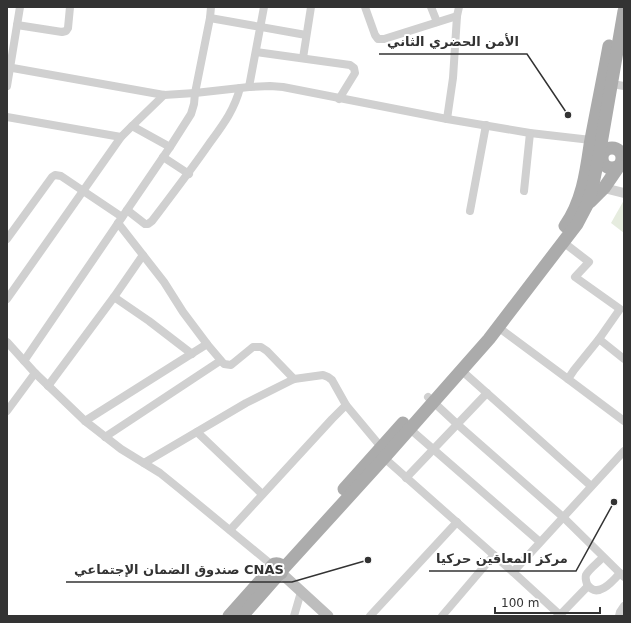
<svg xmlns="http://www.w3.org/2000/svg" width="631" height="623" font-family="'DejaVu Sans',Cairo,sans-serif">
	<style>
		.green { fill: #e6ecdf }
		.lines { fill: none; stroke-linecap: round; stroke-linejoin: round }
		.minor { stroke: #d0d0d0; stroke-width: 8 }
		.tertiary { stroke: #d0d0d0; stroke-width: 10 }
		.secondary { stroke: #bdbdbd; stroke-width: 11 }
		.primary { stroke: #ababab; stroke-width: 13 }
		.leader { fill: none; stroke: #333; stroke-width: 1.5 }
		.callout-dot { fill: #333; stroke: #fff; stroke-width: 1.5 }
		.callout-label { font-size: 13px; text-anchor: middle; font-weight: bold; fill: #333; stroke: #fff; stroke-width: 4; stroke-linejoin: round; paint-order: stroke }
	</style>
	<rect width="100%" height="100%" fill="#fff"/>
	<!-- green -->
	<path class="green" d="M 624,200 L 624,233 L 611,223 Z"/>
	<g class="lines">
		<!-- minor -->
		<g class="minor">
			<path d="M 365,7 L 375,35 L 378,39 L 384,39 L 457,16"/>
			<path d="M 431,7 L 437,22"/>
			<path d="M 210,18 L 211,7"/>
			<path d="M 17,25 L 62,32 L 66,31 L 68,28 L 70,7"/>
			<path d="M 256,52 L 350,65 L 354,68 L 355,73 L 339,99"/>
			<path d="M 303,58 L 311,7"/>
			<path d="M 7,67 L 164,95 L 195,93 L 249,87 L 270,86 L 283,87 L 447,119 L 530,133 L 591,140"/>
			<path d="M 612,84 L 624,86"/>
			<path d="M 7,86 L 20,7"/>
			<path d="M 249,87 L 264,7"/>
			<path d="M 7,117 L 121,137 L 132,126 L 170,147 L 24,361"/>
			<path d="M 447,119 L 453,78 L 457,16 L 459,7"/>
			<path d="M 132,126 L 164,95"/>
			<path d="M 170,147 L 191,114 L 194,104 L 195,93 L 210,18 L 306,35"/>
			<path d="M 163,157 L 189,174"/>
			<path d="M 524,191 L 530,133"/>
			<path d="M 127,210 L 145,224 L 148,224 L 152,221 C 171,196 191,170 209,144 C 222,126 234,111 240,88"/>
			<path d="M 470,211 L 486,125"/>
			<path d="M 118,223 L 164,282 L 183,312 L 207,344 L 224,364 L 231,365 L 253,347 L 261,347 L 267,351 L 294,379"/>
			<path d="M 7,239 L 52,177 L 55,175 L 61,176 L 122,217"/>
			<path d="M 563,242 L 589,262 L 575,277 L 620,309 L 599,339"/>
			<path d="M 114,297 L 149,321 L 192,354"/>
			<path d="M 7,299 L 121,137"/>
			<path d="M 498,327 L 568,379"/>
			<path d="M 7,342 L 35,373 L 85,421 L 121,449 L 160,473 L 181,490 L 272,565"/>
			<path d="M 624,359 L 599,339 L 574,370 L 568,379 L 624,421"/>
			<path d="M 461,370 L 591,486"/>
			<path d="M 48,386 L 114,297 L 143,255"/>
			<path d="M 428,397 L 457,424 L 563,517 L 624,577"/>
			<path d="M 7,411 L 35,373"/>
			<path d="M 85,421 L 207,344"/>
			<path d="M 410,429 L 540,542"/>
			<path d="M 197,432 L 262,494"/>
			<path d="M 105,437 L 220,361"/>
			<path d="M 382,456 L 513,572 L 561,616"/>
			<path d="M 144,463 L 246,403 L 294,379 L 323,375 L 328,377 L 332,380 L 346,405"/>
			<path d="M 406,478 L 487,393"/>
			<path d="M 230,530 L 332,419 L 346,405 L 381,447"/>
			<path d="M 603,557 C 599,562 589,569 586,575 C 585,578 586,581 587,584 C 597,600 613,581 620,573"/>
			<path d="M 513,572 L 624,451"/>
			<path d="M 560,615 L 588,586"/>
			<path d="M 294,616 L 301,592"/>
			<path d="M 370,616 L 457,522"/>
			<path d="M 442,616 L 494,555"/>
			<path d="M 619,616 L 620,612 L 624,606"/>
		</g>
		<!-- tertiary -->
		<path class="tertiary" d="M 604,188 L 624,193"/>
		<!-- secondary -->
		<path class="secondary" d="M 281,573 L 328,616"/>
		<!-- primary -->
		<g class="primary">
			<circle cx="612" cy="158" r="10"/>
			<path d="M 590,202 L 604,188 L 619,166"/>
			<path d="M 565,226 C 582,202 586,173 590,145 C 596,112 603,79 609,46"/>
			<path d="M 344,489 L 403,423"/>
			<path d="M 283,569 C 282,565 279,563 274,564 L 271,567 C 271,573 275,577 281,573 L 283,569 L 384,458 L 489,339 L 577,224 L 587,205 L 592,189 L 601,144 L 624,11"/>
			<path d="M 229,616 L 271,569"/>
			<path d="M 242,616 L 279,574"/>
		</g>
	</g>
	<!-- callouts -->
	<path class="leader" d="M568 115L527 54H379M614 502L576 571H429M368 560L292 582H66"/>
	<g class="callout-dot">
		<circle cx="568" cy="115" r="4"/>
		<circle cx="614" cy="502" r="4"/>
		<circle cx="368" cy="560" r="4"/>
	</g>
	<g class="callout-label">
		<text x="453" y="46">الأمن الحضري الثاني</text>
		<text x="502" y="563">مركز المعاقين حركيا</text>
		<text x="179" y="574">صندوق الضمان الإجتماعي CNAS</text>
	</g>
	<!-- border -->
	<rect width="631" height="623" fill="none" stroke="#333333" stroke-width="16"/>
	<!-- scale -->
	<path d="M495 607v6h105v-6" fill="none" stroke="#333333" stroke-width="2"/>
	<text x="501" y="607" font-size="12" fill="#333333" stroke="#ffffff" stroke-width="3" paint-order="stroke">100 m</text>
</svg>
